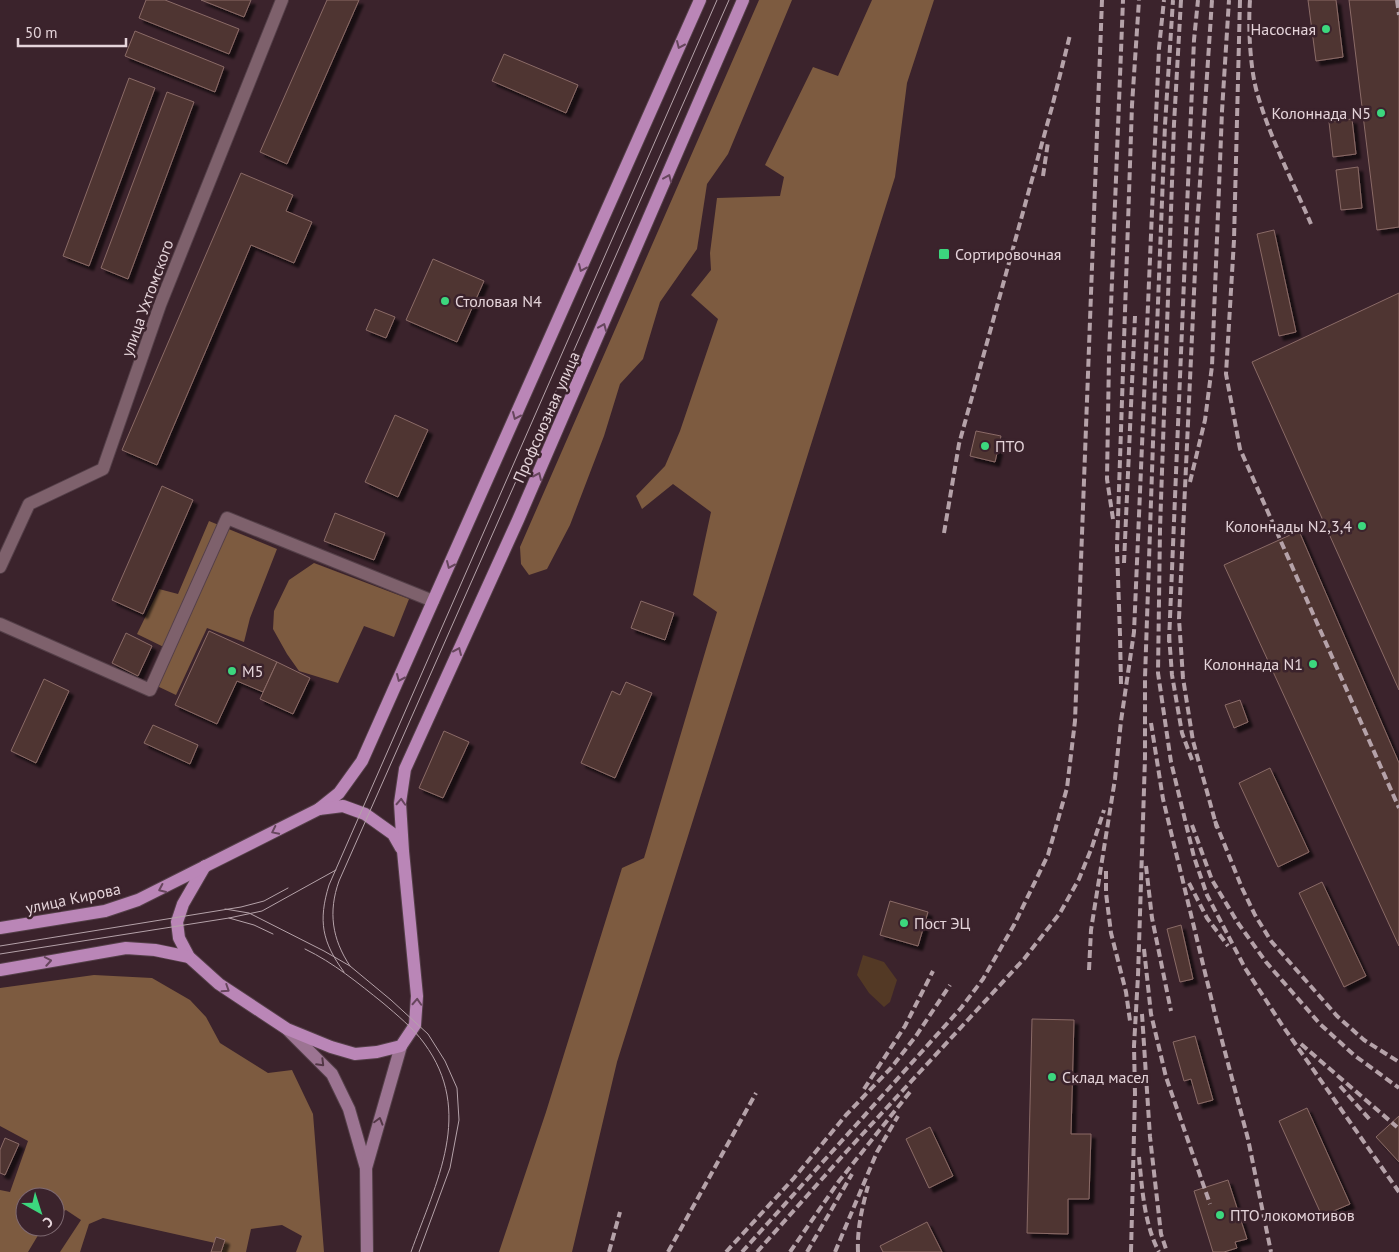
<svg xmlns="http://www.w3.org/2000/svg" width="1399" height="1252" font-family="'PT Sans',sans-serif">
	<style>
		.green { fill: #533925 }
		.forest { fill: #7d5b40 }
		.building { fill: #503431; stroke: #8a6b67; filter: url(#shadow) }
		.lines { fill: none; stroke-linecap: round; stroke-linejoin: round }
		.minor-casing { stroke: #543f48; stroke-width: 14 }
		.secondary-casing { stroke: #543f48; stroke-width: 14 }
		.primary-casing { stroke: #543f48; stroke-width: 14 }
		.minor { stroke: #7e616c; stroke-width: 12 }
		.secondary { stroke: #9c7492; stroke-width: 12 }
		.primary { stroke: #ba86b7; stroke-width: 12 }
		.tram { stroke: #b5a2a9; stroke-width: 1 }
		.rail { stroke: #b5a2a9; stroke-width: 4; stroke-dasharray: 8 4; stroke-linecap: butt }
		.oneway { stroke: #67465d }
		.oneway2 { stroke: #533746 }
		.poi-dot { fill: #3cd77e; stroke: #3b232c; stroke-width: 2 }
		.labels { text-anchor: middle; stroke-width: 5; stroke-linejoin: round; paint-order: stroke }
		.poi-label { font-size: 16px; fill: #e5d4da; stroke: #3b232c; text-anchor: start }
		.street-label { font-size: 16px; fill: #e5d4da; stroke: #3b232c }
	</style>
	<defs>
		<filter id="shadow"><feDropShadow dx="4.5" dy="4.5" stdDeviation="1" flood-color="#0009"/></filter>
	</defs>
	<rect width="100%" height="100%" fill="#3b232c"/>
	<!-- green -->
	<path class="green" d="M 863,955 L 884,962 L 897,980 L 890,1002 L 884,1007 L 869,993 L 857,975 Z"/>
	<!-- forest -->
	<g class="forest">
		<path d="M 759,0 L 792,0 L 728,154 L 707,184 L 697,249 L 660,302 L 643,359 L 620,384 L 604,436 L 570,525 L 547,569 L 529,575 L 521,564 L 520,547 Z"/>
		<path d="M 872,0 L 934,0 L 907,83 L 895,177 L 617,1062 L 572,1252 L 499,1252 L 546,1112 L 622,868 L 644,858 L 717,612 L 693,595 L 711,512 L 673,484 L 642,509 L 636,496 L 665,466 L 680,431 L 718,319 L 691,295 L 711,270 L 710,253 L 717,198 L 780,196 L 784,177 L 765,165 L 813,67 L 838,76 Z"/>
		<path d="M 209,521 L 277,549 L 250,618 L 244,642 L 207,628 L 176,695 L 157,686 L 174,652 L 137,634 L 159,589 L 178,594 Z"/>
		<path d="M 314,563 L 409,599 L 394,637 L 364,626 L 338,683 L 299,671 L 287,654 L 273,629 L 274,611 L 289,580 Z"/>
		<path d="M 94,975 L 152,978 L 190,1000 L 206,1017 L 220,1043 L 268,1073 L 292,1070 L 313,1114 L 324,1252 L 296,1252 L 302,1236 L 282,1225 L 251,1229 L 246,1252 L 213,1252 L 215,1243 L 103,1218 L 89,1224 L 80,1252 L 60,1252 L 81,1220 L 66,1210 L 55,1215 L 55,1197 L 25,1197 L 25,1227 L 43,1227 L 28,1252 L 0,1252 L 0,1190 L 10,1192 L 28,1141 L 0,1126 L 0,988 Z"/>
	</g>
	<!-- building -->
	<g class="building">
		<path d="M 146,0 L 165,0 L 239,29 L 229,54 L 139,18 Z"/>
		<path d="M 201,0 L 251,0 L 244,17 Z"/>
		<path d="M 327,0 L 359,0 L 287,164 L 260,152 Z"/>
		<path d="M 1308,0 L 1336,0 L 1343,57 L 1316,61 Z"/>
		<path d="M 1349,0 L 1399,0 L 1399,227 L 1377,230 Z"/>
		<path d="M 135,31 L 224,67 L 215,92 L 125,56 Z"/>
		<path d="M 504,54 L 578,85 L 566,113 L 492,81 Z"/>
		<path d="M 129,78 L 155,88 L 89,266 L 63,256 Z"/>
		<path d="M 167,92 L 194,102 L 128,279 L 101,268 Z"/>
		<path d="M 1352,119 L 1356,154 L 1333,157 L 1329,122 Z"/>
		<path d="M 1358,167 L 1362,208 L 1341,210 L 1336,170 Z"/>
		<path d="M 241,173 L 293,195 L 286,211 L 312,222 L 294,263 L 251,245 L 157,465 L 122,450 Z"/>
		<path d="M 1274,230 L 1296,332 L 1279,336 L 1257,234 Z"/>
		<path d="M 433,259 L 484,281 L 457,342 L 406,320 Z"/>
		<path d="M 1399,293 L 1399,690 L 1252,362 Z"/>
		<path d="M 375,309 L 395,317 L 386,338 L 366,330 Z"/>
		<path d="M 395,415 L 428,430 L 398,497 L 365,482 Z"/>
		<path d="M 976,431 L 1001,436 L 995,462 L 970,456 Z"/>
		<path d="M 162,486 L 193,500 L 143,614 L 112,600 Z"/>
		<path d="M 335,513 L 385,533 L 374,560 L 324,541 Z"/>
		<path d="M 1299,531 L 1399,763 L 1399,946 L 1224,565 Z"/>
		<path d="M 641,601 L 674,613 L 665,640 L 631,628 Z"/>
		<path d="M 209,631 L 277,662 L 263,692 L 237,681 L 217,724 L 175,705 Z"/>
		<path d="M 126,633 L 152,646 L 138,676 L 112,663 Z"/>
		<path d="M 277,662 L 310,678 L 293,714 L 260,699 Z"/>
		<path d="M 44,679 L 69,691 L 36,763 L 11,751 Z"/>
		<path d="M 626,682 L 652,693 L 615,778 L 581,763 L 612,691 L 620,695 Z"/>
		<path d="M 1240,700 L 1248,722 L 1234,728 L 1225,705 Z"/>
		<path d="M 153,725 L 198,745 L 190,764 L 144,743 Z"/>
		<path d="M 444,731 L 469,742 L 443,798 L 419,788 Z"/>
		<path d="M 1270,768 L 1309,852 L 1278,867 L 1239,783 Z"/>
		<path d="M 1322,882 L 1366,976 L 1344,987 L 1299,893 Z"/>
		<path d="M 890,901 L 928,912 L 918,946 L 880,935 Z"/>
		<path d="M 1181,925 L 1193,979 L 1180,982 L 1167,929 Z"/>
		<path d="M 1032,1019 L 1074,1020 L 1071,1134 L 1091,1134 L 1089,1199 L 1068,1199 L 1068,1234 L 1027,1233 Z"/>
		<path d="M 1195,1036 L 1213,1100 L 1198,1104 L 1191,1079 L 1184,1081 L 1173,1042 Z"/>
		<path d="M 1307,1108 L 1350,1204 L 1322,1216 L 1279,1121 Z"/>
		<path d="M 1399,1116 L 1399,1162 L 1376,1137 Z"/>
		<path d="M 930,1127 L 953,1176 L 929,1188 L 906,1139 Z"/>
		<path d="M 5,1138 L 19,1144 L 5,1175 L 0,1173 L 0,1150 Z"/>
		<path d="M 1228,1180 L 1247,1239 L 1235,1242 L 1237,1248 L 1224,1252 L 1213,1252 L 1194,1191 Z"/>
		<path d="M 927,1222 L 942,1252 L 883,1252 L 880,1246 Z"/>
		<path d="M 216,1237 L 225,1240 L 221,1252 L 211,1252 Z"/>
	</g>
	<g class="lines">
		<defs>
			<g id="minor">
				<path d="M 0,567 L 29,504 L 103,469 L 160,305 L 282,0"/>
				<path d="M 0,624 L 150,690 L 227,518 L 433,601"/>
			</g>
			<g id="secondary">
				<path d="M 288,1030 L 332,1074 L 349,1109 L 366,1168"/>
				<path d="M 367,1252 L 366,1168 L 401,1046"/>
			</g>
			<g id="primary">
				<path d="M 319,809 L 339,793 L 362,761 L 700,0"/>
				<path d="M 205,866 L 183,904 L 177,922 L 179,938 L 189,957 L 219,984 L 287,1029 L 331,1047 L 355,1054 L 377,1052 L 401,1046 L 415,1025 L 417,996 L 403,851 L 400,803 L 405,769 L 518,520 L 743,0"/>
				<path d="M 0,928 L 105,911 L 138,900 L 319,809 L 343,806 L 365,814 L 393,834 L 401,848"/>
				<path d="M 0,970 L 126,948 L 155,950 L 189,957"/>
			</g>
		</defs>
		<!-- minor casing -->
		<use href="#minor" class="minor-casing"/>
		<!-- secondary casing -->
		<use href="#secondary" class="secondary-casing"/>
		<!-- primary casing -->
		<use href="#primary" class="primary-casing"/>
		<!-- minor -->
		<use href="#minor" class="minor"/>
		<!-- secondary -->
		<use href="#secondary" class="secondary"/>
		<!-- primary -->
		<use href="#primary" class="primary"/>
		<!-- tram -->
		<g class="tram">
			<path d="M 225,909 L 249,913 L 324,951 L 350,966 L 391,1000 L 428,1034 L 445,1061 L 457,1088 L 459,1120 L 450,1168 L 419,1252"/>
			<path d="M 229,918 L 254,925 L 273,934"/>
			<path d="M 0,946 L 241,907 L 264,901 L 288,888"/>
			<path d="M 305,949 C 334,963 358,983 383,1003 C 396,1014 414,1029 424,1043 C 475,1112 436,1182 411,1252"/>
			<path d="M 0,954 L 229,918 L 262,911 L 336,870"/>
			<path d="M 350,966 C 332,939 328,912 339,881 L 729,0"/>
			<path d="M 344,972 C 322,942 318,921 329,885 L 717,0"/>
		</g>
		<!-- rail -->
		<g class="rail">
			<path d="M 1181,0 L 1174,124 L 1160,529 L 1158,673 L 1171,762 L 1194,857 L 1207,895 L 1245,968 L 1282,1025 L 1399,1192"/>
			<path d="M 1212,0 L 1197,227 L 1179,619 L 1183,678 L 1193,741 L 1217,828"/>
			<path d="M 1240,0 L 1234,240 L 1226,374 L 1240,449 L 1399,808"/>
			<path d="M 1250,0 C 1248,26 1250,71 1258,96 C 1271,140 1293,182 1311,224"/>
			<path d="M 1397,0 L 1399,15"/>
			<path d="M 1043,176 L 1048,142"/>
			<path d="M 1190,482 L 1205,420 L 1212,366 L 1222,111 L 1229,0"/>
			<path d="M 1113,519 L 1107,479 L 1109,357 L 1123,0"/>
			<path d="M 944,533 L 959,444 L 1052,107 L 1070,35"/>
			<path d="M 1124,563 L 1135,316"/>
			<path d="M 1169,635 L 1172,675 L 1182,733 L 1192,760"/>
			<path d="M 1169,642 L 1194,40 L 1198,0"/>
			<path d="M 1121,684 L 1120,635 L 1117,548 L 1132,105 L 1139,0"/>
			<path d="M 1151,723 L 1163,799 L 1216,1018 L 1248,1139 L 1271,1252"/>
			<path d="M 1215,821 L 1242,888 L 1255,915 L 1271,941 L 1337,1016 L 1364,1040 L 1399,1062"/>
			<path d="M 1192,825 L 1212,880 L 1238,923 L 1266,962 L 1320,1024 L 1354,1055 L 1399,1088"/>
			<path d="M 1146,866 L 1152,918 L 1171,1011"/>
			<path d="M 1106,871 L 1106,893 L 1111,933 L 1126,992 L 1130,1021"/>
			<path d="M 1189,883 L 1207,918 L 1228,946"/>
			<path d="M 1144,949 L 1151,1014 L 1166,1077 L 1210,1204"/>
			<path d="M 1089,970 L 1091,930 L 1115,779 L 1121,721 L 1134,632 L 1159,48 L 1164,0"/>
			<path d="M 1142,1014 L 1150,1137 L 1161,1234 L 1167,1252"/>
			<path d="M 1301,1044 L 1397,1127"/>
			<path d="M 1340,1086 L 1371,1121"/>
			<path d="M 864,1089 L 905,1026 L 933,971"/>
			<path d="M 1139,1157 C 1142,1187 1144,1224 1159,1252"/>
			<path d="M 609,1252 L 620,1212"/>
			<path d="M 668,1252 L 756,1093"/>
			<path d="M 726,1252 L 794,1178 L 846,1115 L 891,1068 L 916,1036 L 950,985"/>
			<path d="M 742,1252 L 961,1008 L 983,979 L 1014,925 L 1048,855 L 1067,788 L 1075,721 L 1102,0"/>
			<path d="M 757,1252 L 846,1152 L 1024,959 L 1060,913 L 1079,879 L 1092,847 L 1104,810"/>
			<path d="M 790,1252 L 839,1181 L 910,1092"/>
			<path d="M 807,1252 L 852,1174"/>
			<path d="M 835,1252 L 877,1152 L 898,1116"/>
			<path d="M 858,1252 C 857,1229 862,1208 868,1186"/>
			<path d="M 1131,1252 L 1135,1094 L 1134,1046 L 1138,976 L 1145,758 L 1145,678 L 1156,354 L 1165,125 L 1173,0"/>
		</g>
	</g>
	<!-- one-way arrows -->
	<defs><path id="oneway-chevron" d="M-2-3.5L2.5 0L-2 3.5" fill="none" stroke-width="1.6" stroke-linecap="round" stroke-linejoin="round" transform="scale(1.25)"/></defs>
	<g class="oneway">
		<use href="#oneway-chevron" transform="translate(680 45) rotate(114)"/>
		<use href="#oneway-chevron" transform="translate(668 178) rotate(-67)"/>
		<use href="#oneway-chevron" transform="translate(582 268) rotate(114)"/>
		<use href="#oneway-chevron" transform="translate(603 327) rotate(-67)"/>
		<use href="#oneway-chevron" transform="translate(516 416) rotate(114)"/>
		<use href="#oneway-chevron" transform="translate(538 476) rotate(-66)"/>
		<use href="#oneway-chevron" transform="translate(450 565) rotate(114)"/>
		<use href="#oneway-chevron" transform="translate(458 651) rotate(-66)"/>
		<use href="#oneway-chevron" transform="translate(400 678) rotate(114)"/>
		<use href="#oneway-chevron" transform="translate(401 802) rotate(-87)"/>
		<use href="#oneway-chevron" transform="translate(275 831) rotate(154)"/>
		<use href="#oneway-chevron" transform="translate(162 889) rotate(155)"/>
		<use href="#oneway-chevron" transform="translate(48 961) rotate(-10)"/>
		<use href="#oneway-chevron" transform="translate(226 989) rotate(33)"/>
		<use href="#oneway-chevron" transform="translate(417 1002) rotate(-87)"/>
	</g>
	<g class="oneway2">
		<use href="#oneway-chevron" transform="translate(321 1063) rotate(45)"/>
		<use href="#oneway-chevron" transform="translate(379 1121) rotate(-74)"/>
	</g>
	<!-- markers -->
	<g class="poi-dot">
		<circle cx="1326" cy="29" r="5"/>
		<circle cx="1381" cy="113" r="5"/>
		<rect x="938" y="248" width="12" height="12" rx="2.5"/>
		<circle cx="445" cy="301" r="5"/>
		<circle cx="985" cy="446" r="5"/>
		<circle cx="1362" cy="526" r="5"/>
		<circle cx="1313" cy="664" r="5"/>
		<circle cx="232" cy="671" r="5"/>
		<circle cx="904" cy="923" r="5"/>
		<circle cx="1052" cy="1077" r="5"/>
		<circle cx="1220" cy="1215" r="5"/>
	</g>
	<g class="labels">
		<!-- poi labels -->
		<g class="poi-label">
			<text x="1316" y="35" text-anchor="end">Насосная</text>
			<text x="1371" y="119" text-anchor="end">Колоннада N5</text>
			<text x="955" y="260">Сортировочная</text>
			<text x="455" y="307">Столовая N4</text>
			<text x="995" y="452">ПТО</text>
			<text x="1352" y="532" text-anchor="end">Колоннады N2,3,4</text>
			<text x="1303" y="670" text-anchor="end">Колоннада N1</text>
			<text x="242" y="677">М5</text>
			<text x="914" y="929">Пост ЭЦ</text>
			<text x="1062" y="1083">Склад масел</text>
			<text x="1230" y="1221">ПТО локомотивов</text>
		</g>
		<!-- street labels -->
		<g class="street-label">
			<text transform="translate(147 298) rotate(-70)" y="6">улица Ухтомского</text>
			<text transform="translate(546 417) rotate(-66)" y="6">Профсоюзная улица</text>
			<text transform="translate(73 898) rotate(-12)" y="6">улица Кирова</text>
		</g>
	</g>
	<!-- north arrow -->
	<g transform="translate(40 1212) rotate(141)"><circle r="24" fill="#3b232c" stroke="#7f6a72"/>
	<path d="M0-4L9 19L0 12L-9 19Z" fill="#3cd77e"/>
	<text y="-8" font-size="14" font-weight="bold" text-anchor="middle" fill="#e5d4da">С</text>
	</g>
	<!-- scale -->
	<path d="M18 38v8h108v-8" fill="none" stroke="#e5d4da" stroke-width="2.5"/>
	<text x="25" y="38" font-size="15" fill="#e5d4da" stroke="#3b232c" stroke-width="4" paint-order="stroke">50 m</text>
</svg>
